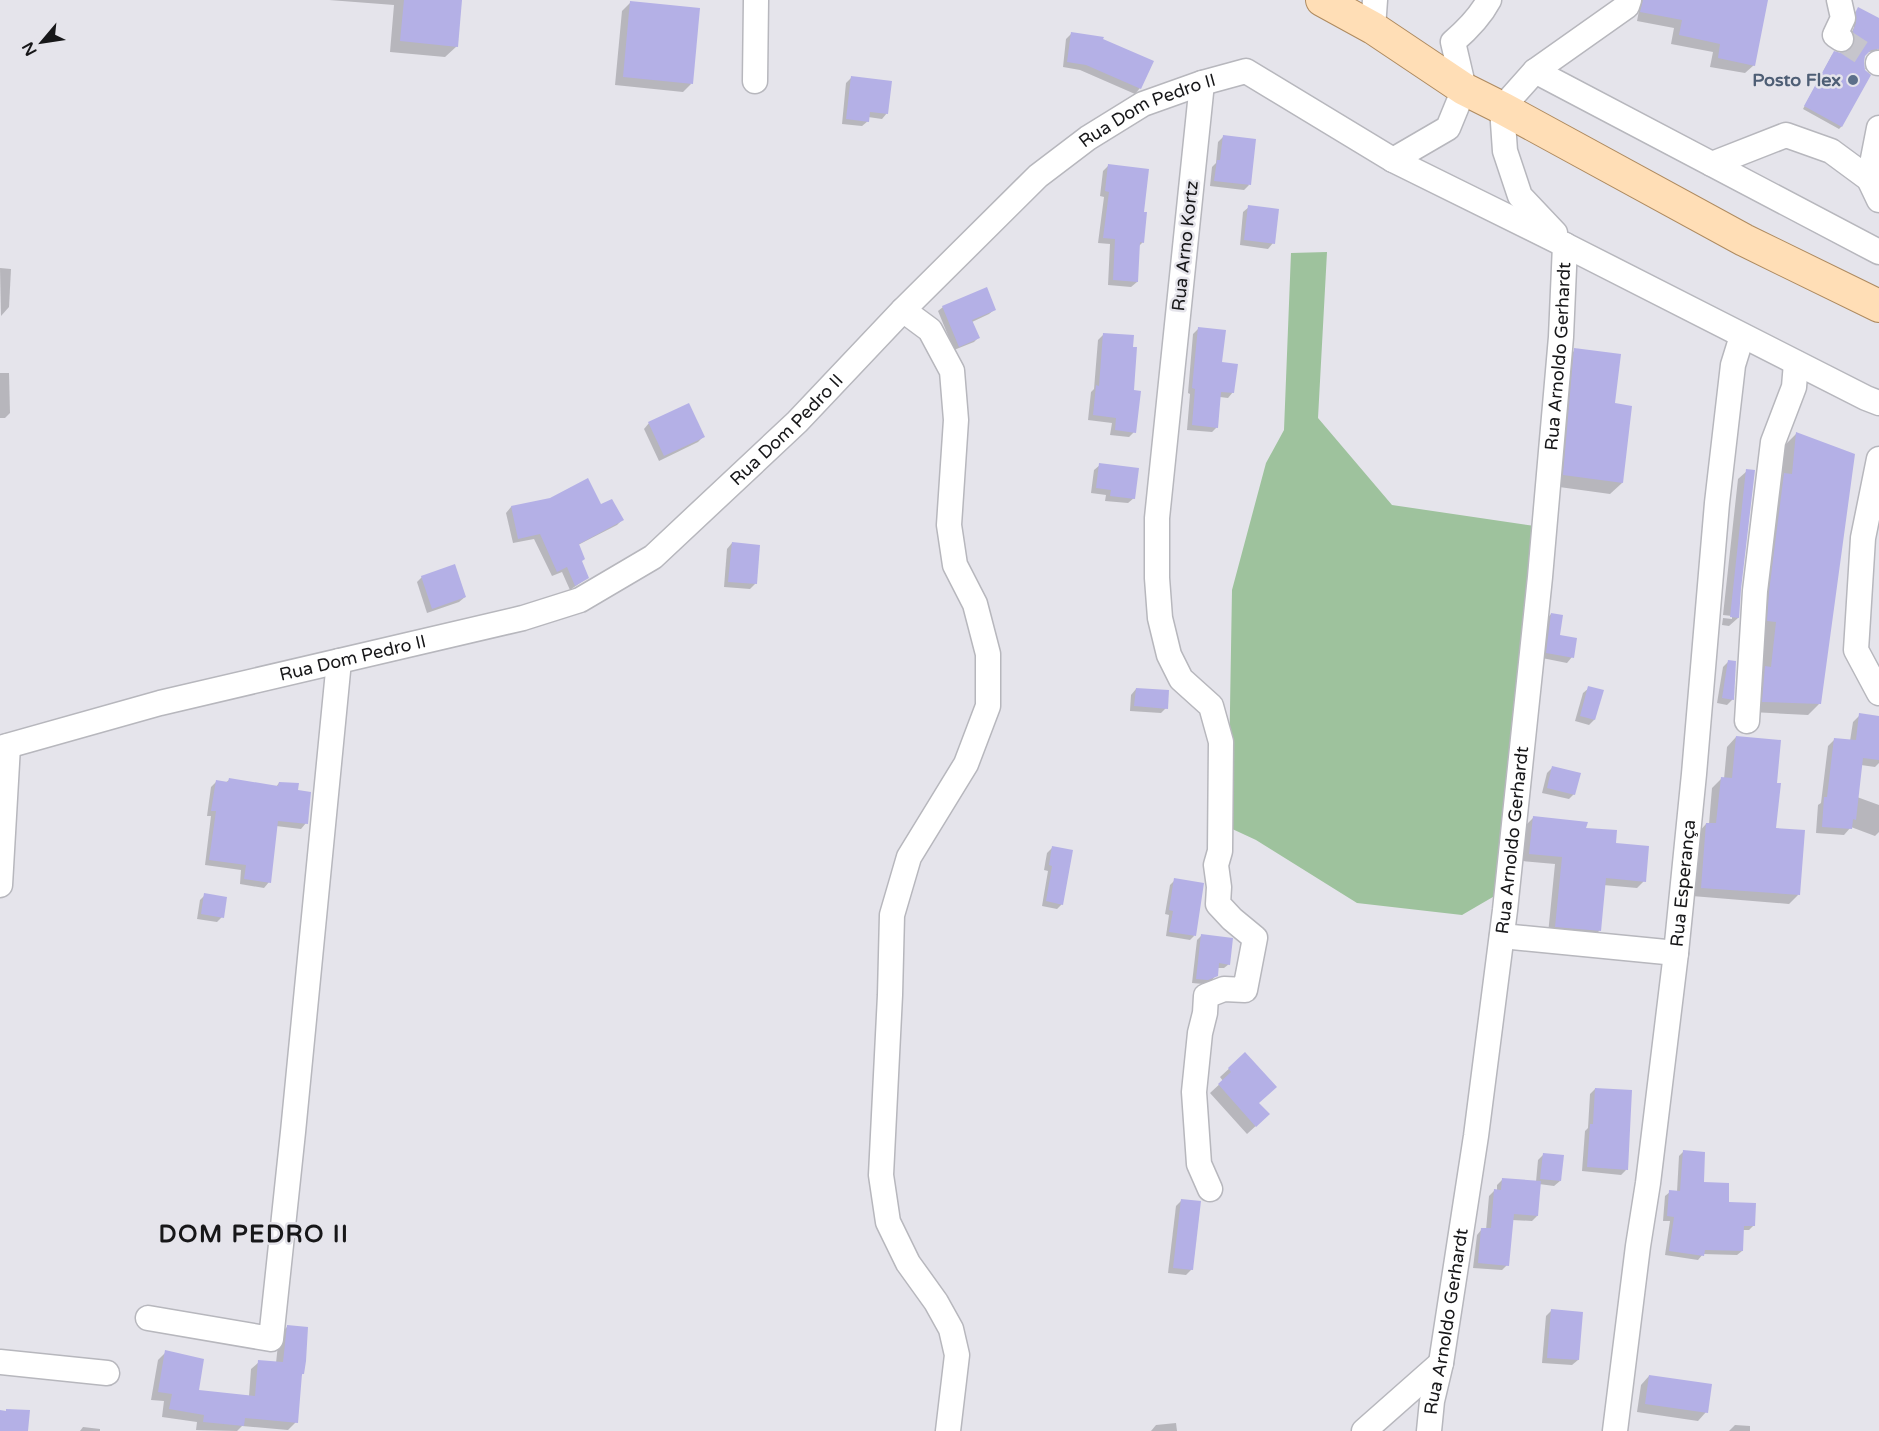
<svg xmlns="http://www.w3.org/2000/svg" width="1879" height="1431" font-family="'Varela Round',sans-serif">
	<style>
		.green { fill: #9ec29d }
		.shadow { fill: #0003 }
		.building { fill: #b4b0e6 }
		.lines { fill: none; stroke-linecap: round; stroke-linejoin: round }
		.minor-tunnel { stroke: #c6c5cc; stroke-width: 24; stroke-dasharray: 24 12; stroke-linecap: butt }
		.minor-casing { stroke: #b7b7bd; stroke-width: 27 }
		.major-casing { stroke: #ae8a5f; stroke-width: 34 }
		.minor { stroke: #fff; stroke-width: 24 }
		.major { stroke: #ffdeb6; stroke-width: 32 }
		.service-dot { fill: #5c6f8a; stroke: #e5e4eb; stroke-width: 2 }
		.labels { text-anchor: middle; stroke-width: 5; stroke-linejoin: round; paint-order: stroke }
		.service-label { font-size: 18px; font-weight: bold; fill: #4e5e75; stroke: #e5e4eb; text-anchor: end }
		.street-label { font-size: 18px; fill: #171719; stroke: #e5e4eb }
		.district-label { font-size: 24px; font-weight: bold; letter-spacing: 1.5px; fill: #171719; stroke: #e5e4eb }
	</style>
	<rect width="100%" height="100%" fill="#e5e4eb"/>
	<!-- green -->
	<path class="green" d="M 1327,252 L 1318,418 L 1392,505 L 1535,526 L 1498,894 L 1462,915 L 1357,903 L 1256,840 L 1228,827 L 1232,590 L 1266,463 L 1284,430 L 1291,253 Z"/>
	<!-- shadow -->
	<g class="shadow">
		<path d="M 329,0 L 461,0 L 457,46 L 445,57 L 390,52 L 394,5 Z"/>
		<path d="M 1641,0 L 1766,0 L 1754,65 L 1745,73 L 1710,67 L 1713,52 L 1671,44 L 1674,28 L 1637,21 Z"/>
		<path d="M 631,2 L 691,84 L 683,92 L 615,85 L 622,11 Z"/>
		<path d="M 1856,11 L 1879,20 L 1879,51 L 1868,52 L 1864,56 L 1841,127 L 1839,129 L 1803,109 L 1832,55 L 1847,53 L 1852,50 L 1854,42 L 1851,34 L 1854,27 L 1854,14 Z"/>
		<path d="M 1071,34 L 1102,40 L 1140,88 L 1135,94 L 1080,70 L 1063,67 L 1066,39 Z"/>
		<path d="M 852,77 L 887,113 L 882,119 L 868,117 L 868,121 L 862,126 L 842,124 L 846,83 Z"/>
		<path d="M 1223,137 L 1249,185 L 1244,190 L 1210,186 L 1212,167 L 1216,163 L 1218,142 Z"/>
		<path d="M 1108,166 L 1142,213 L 1143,242 L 1139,246 L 1137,282 L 1131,287 L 1108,285 L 1110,244 L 1098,243 L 1104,197 L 1100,196 L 1103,171 Z"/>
		<path d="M 1249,207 L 1273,243 L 1268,249 L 1240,245 L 1243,212 Z"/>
		<path d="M 0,268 L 11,269 L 9,307 L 1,316 Z"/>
		<path d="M 943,307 L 994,310 L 989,314 L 972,322 L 978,338 L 974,342 L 954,350 L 938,311 Z"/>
		<path d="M 1199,328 L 1220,364 L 1233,392 L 1228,398 L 1220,397 L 1217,427 L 1212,432 L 1187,430 L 1190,394 L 1188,393 L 1193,334 Z"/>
		<path d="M 1104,334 L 1132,391 L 1134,432 L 1129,437 L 1110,435 L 1112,423 L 1088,420 L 1091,392 L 1094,389 L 1098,340 Z"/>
		<path d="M 1575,350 L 1614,405 L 1622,483 L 1610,494 L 1552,486 L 1563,362 Z"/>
		<path d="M 0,373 L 9,373 L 10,413 L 5,418 L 0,418 Z"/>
		<path d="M 649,423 L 703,437 L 698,442 L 659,461 L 644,429 Z"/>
		<path d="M 1796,434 L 1819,704 L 1808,715 L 1752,712 L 1761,672 L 1765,633 L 1757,632 L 1773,486 L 1782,477 L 1785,445 Z"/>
		<path d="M 1100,465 L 1134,498 L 1128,503 L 1105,501 L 1106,495 L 1091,493 L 1094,470 Z"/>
		<path d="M 1747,471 L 1738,618 L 1729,626 L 1722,625 L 1723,618 L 1732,619 L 1732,616 L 1723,615 L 1738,479 Z"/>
		<path d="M 601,506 L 622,520 L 617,525 L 578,545 L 580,562 L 587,578 L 570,590 L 562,572 L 552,576 L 534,539 L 513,543 L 506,513 L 511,507 Z"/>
		<path d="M 732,543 L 756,583 L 750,589 L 724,587 L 727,549 Z"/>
		<path d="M 422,577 L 465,597 L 459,602 L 427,613 L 417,582 Z"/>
		<path d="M 1551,614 L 1558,636 L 1572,657 L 1567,663 L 1542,658 L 1546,620 Z"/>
		<path d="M 1729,661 L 1733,699 L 1727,705 L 1717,703 L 1723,667 Z"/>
		<path d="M 1589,688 L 1594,720 L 1589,725 L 1575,721 L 1583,693 Z"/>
		<path d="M 1136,689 L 1166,708 L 1161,713 L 1130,711 L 1131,695 Z"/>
		<path d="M 1860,715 L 1879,745 L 1879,763 L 1875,767 L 1861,765 L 1857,797 L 1879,805 L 1879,832 L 1875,836 L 1851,827 L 1844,835 L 1816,833 L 1818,805 L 1821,803 L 1828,746 L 1835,739 L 1850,741 L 1853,722 Z"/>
		<path d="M 1736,737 L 1775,829 L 1798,895 L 1789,904 L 1692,896 L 1697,834 L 1706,824 L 1709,824 L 1712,788 L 1722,778 L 1724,779 L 1727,747 Z"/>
		<path d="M 1552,768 L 1574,794 L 1569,799 L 1542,793 L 1547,773 Z"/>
		<path d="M 229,780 L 276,787 L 279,783 L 296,792 L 306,823 L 301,829 L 276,826 L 269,882 L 264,888 L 240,884 L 241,870 L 205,865 L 211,816 L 207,816 L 211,787 L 216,782 L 225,783 Z"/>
		<path d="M 1533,818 L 1585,830 L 1614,845 L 1644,881 L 1637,888 L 1603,885 L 1599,931 L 1592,938 L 1548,934 L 1555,864 L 1522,861 L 1526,825 Z"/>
		<path d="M 1052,848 L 1062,904 L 1057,909 L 1042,906 L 1048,871 L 1044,870 L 1047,853 Z"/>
		<path d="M 1175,880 L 1194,936 L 1190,940 L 1166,936 L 1169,915 L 1165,914 L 1170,885 Z"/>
		<path d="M 205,895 L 222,917 L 217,922 L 197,919 L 200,900 Z"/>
		<path d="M 1201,936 L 1229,964 L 1224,968 L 1217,968 L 1216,975 L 1212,980 L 1203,984 L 1192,983 L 1197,940 Z"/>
		<path d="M 1245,1054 L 1257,1103 L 1259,1123 L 1247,1134 L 1210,1093 L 1223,1081 L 1220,1077 Z"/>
		<path d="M 1595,1089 L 1626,1170 L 1621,1175 L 1582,1171 L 1585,1131 L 1588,1128 L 1590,1094 Z"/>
		<path d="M 1683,1152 L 1702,1184 L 1754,1225 L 1749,1230 L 1742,1230 L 1742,1251 L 1737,1255 L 1703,1254 L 1698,1260 L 1665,1255 L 1670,1221 L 1663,1221 L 1665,1196 L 1670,1192 L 1677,1192 L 1679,1156 Z"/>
		<path d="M 1544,1154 L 1560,1181 L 1554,1186 L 1539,1184 L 1537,1216 L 1532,1221 L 1512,1220 L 1507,1265 L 1502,1270 L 1473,1268 L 1477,1235 L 1482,1229 L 1486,1230 L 1489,1196 L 1494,1191 L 1497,1191 L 1497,1185 L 1502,1180 L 1536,1182 L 1538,1160 Z"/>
		<path d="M 1182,1200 L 1192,1269 L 1186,1275 L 1168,1273 L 1176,1206 Z"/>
		<path d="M 1551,1311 L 1578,1360 L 1572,1365 L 1542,1363 L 1546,1316 Z"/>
		<path d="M 287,1327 L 303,1373 L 301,1376 L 296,1422 L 288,1430 L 242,1426 L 237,1431 L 196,1430 L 197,1422 L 162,1417 L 164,1401 L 151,1400 L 158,1360 L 166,1352 L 198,1391 L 249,1396 L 251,1369 L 259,1362 L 276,1363 L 279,1335 Z"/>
		<path d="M 1649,1376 L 1706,1412 L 1698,1421 L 1637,1412 L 1641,1385 Z"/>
		<path d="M 1176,1423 L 1177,1431 L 1151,1431 L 1156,1425 Z"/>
		<path d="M 1735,1425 L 1750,1426 L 1750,1431 L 1729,1431 Z"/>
		<path d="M 83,1427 L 100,1429 L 100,1431 L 80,1431 Z"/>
	</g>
	<!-- building -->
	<g class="building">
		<path d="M 404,0 L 462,0 L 458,47 L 400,41 Z"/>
		<path d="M 1643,0 L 1768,0 L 1755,66 L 1718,58 L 1720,44 L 1679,35 L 1682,20 L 1640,12 Z"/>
		<path d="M 630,1 L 700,8 L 693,84 L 623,77 Z"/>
		<path d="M 1858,7 L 1879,18 L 1879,49 L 1871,50 L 1865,56 L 1864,62 L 1865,70 L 1871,75 L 1842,127 L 1804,106 L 1834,51 L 1841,53 L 1847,52 L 1853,46 L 1855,39 L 1853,31 L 1856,23 L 1856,11 Z"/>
		<path d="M 1071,32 L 1104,37 L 1103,39 L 1154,61 L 1141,89 L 1086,65 L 1067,62 Z"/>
		<path d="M 851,76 L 892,81 L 888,114 L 870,112 L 869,122 L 846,119 Z"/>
		<path d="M 1223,135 L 1256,139 L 1251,185 L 1214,181 L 1217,160 L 1220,160 Z"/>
		<path d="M 1108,164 L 1149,169 L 1144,212 L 1147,212 L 1144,243 L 1140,242 L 1138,282 L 1113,280 L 1115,239 L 1103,238 L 1109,192 L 1105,191 Z"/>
		<path d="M 1248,205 L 1279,209 L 1275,244 L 1244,240 Z"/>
		<path d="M 987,287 L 996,310 L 972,320 L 980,338 L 959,347 L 942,306 Z"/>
		<path d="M 1198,327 L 1226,330 L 1222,362 L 1238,364 L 1234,393 L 1221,392 L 1218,428 L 1192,425 L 1195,389 L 1192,388 Z"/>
		<path d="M 1103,333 L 1134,335 L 1133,347 L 1137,347 L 1134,390 L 1141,391 L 1136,433 L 1115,430 L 1116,418 L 1093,415 L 1096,385 L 1099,386 Z"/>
		<path d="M 1574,348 L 1621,354 L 1615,403 L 1632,406 L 1623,483 L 1563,475 Z"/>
		<path d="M 689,403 L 705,437 L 664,456 L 648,422 Z"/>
		<path d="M 1796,432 L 1855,454 L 1821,704 L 1762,702 L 1765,666 L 1771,667 L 1776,622 L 1767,621 L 1769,592 L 1784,473 L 1792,474 Z"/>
		<path d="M 1099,463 L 1139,468 L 1135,499 L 1110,496 L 1111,490 L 1096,488 Z"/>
		<path d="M 1746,469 L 1755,470 L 1741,589 L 1739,618 L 1730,617 Z"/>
		<path d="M 588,478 L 601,504 L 612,499 L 624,520 L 579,544 L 585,559 L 582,561 L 589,578 L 575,586 L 567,567 L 557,572 L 540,534 L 518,539 L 511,506 L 550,498 Z"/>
		<path d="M 732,542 L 760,545 L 757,584 L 728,582 Z"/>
		<path d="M 455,564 L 466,597 L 432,609 L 421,576 Z"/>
		<path d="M 1551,613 L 1563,615 L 1560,635 L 1577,638 L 1574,658 L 1546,653 Z"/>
		<path d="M 1728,660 L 1736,661 L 1734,700 L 1722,698 Z"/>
		<path d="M 1588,686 L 1604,690 L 1595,720 L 1580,716 Z"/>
		<path d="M 1136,688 L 1169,690 L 1168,709 L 1134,706 Z"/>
		<path d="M 1859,713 L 1879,716 L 1879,760 L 1863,758 L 1856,820 L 1853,819 L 1852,829 L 1822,827 L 1824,797 L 1827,797 L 1834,738 L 1856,740 Z"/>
		<path d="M 1736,736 L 1781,740 L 1777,783 L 1781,783 L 1776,828 L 1805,830 L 1800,895 L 1701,888 L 1706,823 L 1716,823 L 1721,777 L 1732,778 Z"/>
		<path d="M 1552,766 L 1581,773 L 1575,795 L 1547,788 Z"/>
		<path d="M 229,778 L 278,786 L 279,782 L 299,783 L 298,790 L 311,792 L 308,824 L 278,821 L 271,883 L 244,879 L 246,865 L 209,860 L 216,811 L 211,811 L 216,780 L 228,782 Z"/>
		<path d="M 1533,816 L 1588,822 L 1586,828 L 1617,830 L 1616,843 L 1649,846 L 1646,882 L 1606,878 L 1601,931 L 1555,927 L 1562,857 L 1529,854 Z"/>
		<path d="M 1052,846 L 1073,850 L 1063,905 L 1046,901 L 1052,866 L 1049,865 Z"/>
		<path d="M 1174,878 L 1204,883 L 1196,936 L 1169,932 L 1173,911 L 1169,910 Z"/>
		<path d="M 204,893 L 227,897 L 224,918 L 201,914 Z"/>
		<path d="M 1201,934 L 1233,938 L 1230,965 L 1219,963 L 1218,976 L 1208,980 L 1196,979 Z"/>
		<path d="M 1245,1052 L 1277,1087 L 1259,1103 L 1270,1114 L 1256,1127 L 1218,1084 L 1231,1072 L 1228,1068 Z"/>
		<path d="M 1595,1088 L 1632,1090 L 1628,1170 L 1587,1167 L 1590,1124 L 1593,1124 Z"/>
		<path d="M 1683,1150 L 1705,1152 L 1704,1182 L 1729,1183 L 1729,1202 L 1756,1203 L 1755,1226 L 1744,1226 L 1743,1251 L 1705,1250 L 1704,1256 L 1669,1251 L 1674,1217 L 1667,1216 L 1669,1190 L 1680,1191 Z"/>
		<path d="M 1543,1153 L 1564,1155 L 1561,1181 L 1540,1179 Z"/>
		<path d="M 1502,1178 L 1541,1181 L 1538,1216 L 1514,1214 L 1509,1266 L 1478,1263 L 1481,1228 L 1491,1228 L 1494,1189 L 1501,1190 Z"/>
		<path d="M 1181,1199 L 1201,1201 L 1193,1270 L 1173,1268 Z"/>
		<path d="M 1551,1309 L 1583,1312 L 1579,1360 L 1547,1358 Z"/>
		<path d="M 287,1325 L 308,1327 L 306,1361 L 304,1374 L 302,1374 L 298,1423 L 245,1418 L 244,1426 L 203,1422 L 204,1415 L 169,1409 L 172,1394 L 158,1392 L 165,1350 L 204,1359 L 199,1390 L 255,1396 L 258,1360 L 283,1362 Z"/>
		<path d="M 1649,1375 L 1712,1384 L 1708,1413 L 1645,1404 Z"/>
		<path d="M 6,1409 L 30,1410 L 28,1431 L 0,1431 L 0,1410 L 6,1411 Z"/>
	</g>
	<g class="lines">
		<!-- minor-tunnel -->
		<path class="minor-tunnel" d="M 1841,39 L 1878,63"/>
		<defs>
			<g id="minor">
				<path d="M 1839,0 L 1843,18 L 1835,35 L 1841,39"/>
				<path d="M 1373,28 L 1375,0"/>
				<path d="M 1878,63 L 1879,63"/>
				<path d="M 1535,71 L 1879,252"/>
				<path d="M 755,81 L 756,0"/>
				<path d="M 1202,83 L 1157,518 L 1157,578 L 1160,618 L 1169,655 L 1181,679 L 1211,706 L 1221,742 L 1220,851 L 1216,865 L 1219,887 L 1218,904 L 1232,919 L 1255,938 L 1245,990 L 1224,989 L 1206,996 L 1205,1013 L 1200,1033 L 1194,1092 L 1199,1164 L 1210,1189"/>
				<path d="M 1879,128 L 1869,179 L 1879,200"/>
				<path d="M 1393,160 L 1448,128 L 1464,89 L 1453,42 C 1467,30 1480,17 1489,0"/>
				<path d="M 1712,164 L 1786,135 L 1831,151 L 1869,179"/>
				<path d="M 1555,233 L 1520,196 L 1505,151 L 1502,108 L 1535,71 L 1627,6 L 1629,0"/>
				<path d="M 903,310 L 930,330 L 952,371 L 956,420 L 949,525 L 955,565 L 975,604 L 988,654 L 988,706 L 966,764 L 909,857 L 892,915 L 890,995 L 881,1175 L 888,1222 L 908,1263 L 936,1302 L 951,1329 L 957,1355 L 948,1431"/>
				<path d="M 1879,459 L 1863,538 L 1856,650 L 1879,693"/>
				<path d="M 1747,721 L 1755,591 L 1773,442 L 1794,387 L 1796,363"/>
				<path id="s1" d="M 0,748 L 160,703 L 523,618 L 580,600 L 653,557 L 797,422 L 903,310 L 1038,176 L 1088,138 L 1143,104 L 1202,83 L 1246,71 L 1393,160 L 1565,245 L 1866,398 L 1879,403"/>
				<path d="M 0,885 L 8,746"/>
				<path d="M 1502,936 L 1676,953"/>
				<path d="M 148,1318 L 271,1339 L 293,1132 L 339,661"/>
				<path d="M 0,1362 L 107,1373"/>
				<path d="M 1364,1431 L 1441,1363"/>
				<path id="s2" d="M 1429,1431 L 1432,1401 L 1441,1363 L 1476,1136 L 1505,910 L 1540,577 L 1561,337 L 1565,245"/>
				<path id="s3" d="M 1615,1431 L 1638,1246 L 1648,1183 L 1676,953 L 1694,774 L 1717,503 L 1733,365 L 1742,336"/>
			</g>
			<path id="major" d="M 1322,0 L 1373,28 L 1464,89 L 1502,108 L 1744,240 L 1879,306"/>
		</defs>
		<!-- minor casing -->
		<use href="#minor" class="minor-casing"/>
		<!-- major casing -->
		<use href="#major" class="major-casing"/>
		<!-- minor -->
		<use href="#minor" class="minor"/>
		<!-- major -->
		<use href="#major" class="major"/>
	</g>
	<!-- markers -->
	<circle class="service-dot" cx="1853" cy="80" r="6"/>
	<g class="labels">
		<!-- service labels -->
		<g class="service-label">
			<text x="1841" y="86">Posto Flex</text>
		</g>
		<!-- street labels -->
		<g class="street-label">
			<text dy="6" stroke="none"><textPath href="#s1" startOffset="1354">Rua Dom Pedro II</textPath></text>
			<text transform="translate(1185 246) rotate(-84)" y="6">Rua Arno Kortz</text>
			<text dy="6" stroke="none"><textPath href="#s2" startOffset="1083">Rua Arnoldo Gerhardt</textPath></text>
			<text dy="6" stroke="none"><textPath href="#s1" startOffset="868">Rua Dom Pedro II</textPath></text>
			<text dy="6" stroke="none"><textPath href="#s1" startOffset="364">Rua Dom Pedro II</textPath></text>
			<text dy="6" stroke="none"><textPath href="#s2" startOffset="597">Rua Arnoldo Gerhardt</textPath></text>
			<text dy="6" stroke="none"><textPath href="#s3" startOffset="552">Rua Esperança</textPath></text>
			<text dy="6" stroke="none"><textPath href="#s2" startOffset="111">Rua Arnoldo Gerhardt</textPath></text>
		</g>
		<!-- district labels -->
		<g class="district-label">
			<text x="254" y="1242">DOM PEDRO II</text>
		</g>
	</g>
	<!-- north arrow -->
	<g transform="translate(42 42) rotate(241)" stroke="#e5e4eb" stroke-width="4.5" paint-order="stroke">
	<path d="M0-4.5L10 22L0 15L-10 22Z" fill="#171719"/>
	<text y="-9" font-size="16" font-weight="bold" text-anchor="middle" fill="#171719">N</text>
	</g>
</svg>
